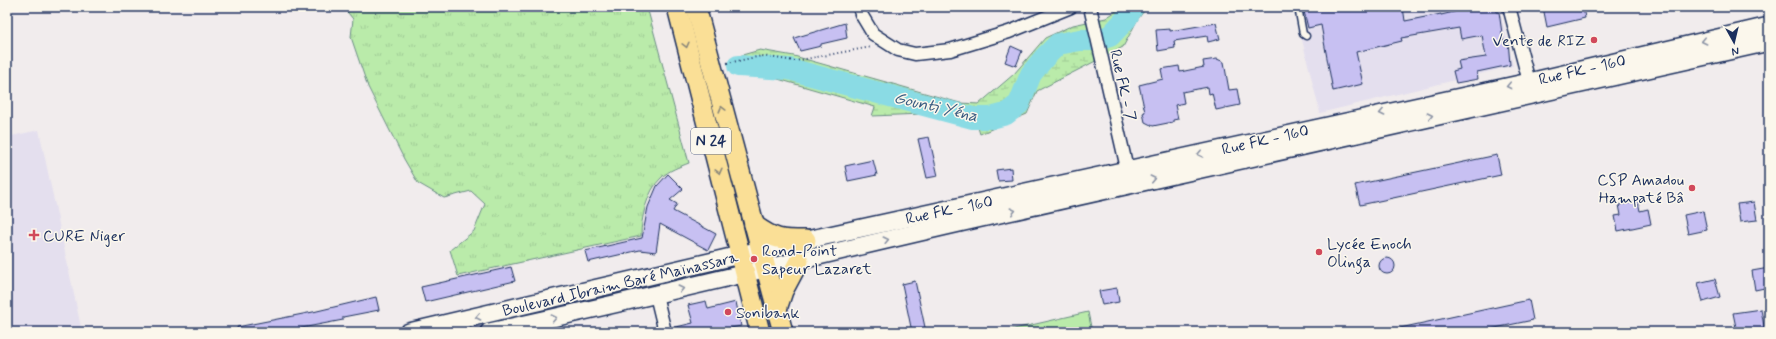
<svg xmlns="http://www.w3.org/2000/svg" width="1776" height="339" font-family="Mynerve,sans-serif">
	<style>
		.built { fill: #e4dfee }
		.grass { fill: url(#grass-tufts); stroke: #6a8d84 }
		.wetland { fill: url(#wetland-marsh); stroke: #6a8d84 }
		.pitch { fill: #baebaa; stroke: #6a8d84 }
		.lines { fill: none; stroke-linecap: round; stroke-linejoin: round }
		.river { stroke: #8adbe4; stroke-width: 22 }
		.building { fill: #c7c0f2; stroke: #1b2f5e }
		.service-casing { stroke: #1b2f5e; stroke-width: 9 }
		.minor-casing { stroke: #1b2f5e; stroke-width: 15 }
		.secondary-casing { stroke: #1b2f5e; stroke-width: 20 }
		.primary-casing { stroke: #1b2f5e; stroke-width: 22 }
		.path { stroke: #1b2f5e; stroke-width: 2; stroke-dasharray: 1 3; stroke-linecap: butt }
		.service { stroke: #fbf7ec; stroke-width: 6 }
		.minor { stroke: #fbf7ec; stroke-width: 12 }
		.secondary { stroke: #fbf7ec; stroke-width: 17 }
		.primary { stroke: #fadf96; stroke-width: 19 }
		.oneway { stroke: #8b93a5 }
		.oneway2 { stroke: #8a877a }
		.poi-dot { fill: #d1495b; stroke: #fbf7ec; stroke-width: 1.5 }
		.labels { text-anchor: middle; stroke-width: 3; stroke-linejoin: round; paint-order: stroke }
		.shield { fill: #fbf7ec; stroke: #5e6b89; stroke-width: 1 }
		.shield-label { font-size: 15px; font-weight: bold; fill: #1b2f5e }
		.poi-label { font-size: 16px; fill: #1b2f5e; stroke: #fbf7ec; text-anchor: start }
		.street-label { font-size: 16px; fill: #1b2f5e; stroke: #fbf7ec }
		.water-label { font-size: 17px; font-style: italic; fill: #375a80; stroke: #fbf7ec }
	</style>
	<defs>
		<pattern id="grass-tufts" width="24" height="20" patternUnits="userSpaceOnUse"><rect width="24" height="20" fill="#baebaa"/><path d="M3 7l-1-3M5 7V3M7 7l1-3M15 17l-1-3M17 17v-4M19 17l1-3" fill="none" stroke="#9fca95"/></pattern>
		<pattern id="wetland-marsh" width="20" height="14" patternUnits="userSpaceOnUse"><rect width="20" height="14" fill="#baebaa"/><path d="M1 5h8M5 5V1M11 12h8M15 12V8" fill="none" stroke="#9fca95"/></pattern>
	</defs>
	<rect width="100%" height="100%" fill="#f1eced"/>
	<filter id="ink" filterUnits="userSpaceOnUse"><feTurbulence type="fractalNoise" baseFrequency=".025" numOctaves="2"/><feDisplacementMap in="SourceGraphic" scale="8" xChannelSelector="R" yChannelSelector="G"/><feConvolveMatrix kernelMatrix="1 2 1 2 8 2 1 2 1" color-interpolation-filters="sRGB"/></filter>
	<g filter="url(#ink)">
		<!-- built -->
		<g class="built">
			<path d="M 1294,7 L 1499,7 L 1513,66 L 1320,113 Z"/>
			<path d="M 39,130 L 82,332 L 7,332 L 7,137 Z"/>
		</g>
		<!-- grass -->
		<path class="grass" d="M 343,7 L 647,7 L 689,163 C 679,167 669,170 661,178 C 647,191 641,218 641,236 L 458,276 L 450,250 L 474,231 L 485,204 L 471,191 L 444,198 L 418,183 L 404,159 L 368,87 L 351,37 L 353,19 Z"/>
		<!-- wetland -->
		<path class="wetland" d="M 1122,7 L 1147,7 L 1138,19 L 1123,47 L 1037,91 L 1027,114 L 980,134 L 973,112 L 872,116 L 875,107 L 757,73 L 738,66 L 735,57 L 760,50 L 794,56 L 960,103 L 979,104 L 1014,74 L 1045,38 L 1073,25 L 1106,18 Z"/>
		<!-- pitch -->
		<path class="pitch" d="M 1088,312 L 1092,332 L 1001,332 Z"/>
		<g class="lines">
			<!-- river -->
			<path class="river" d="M 738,66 L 789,69 L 973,118 L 991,118 L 1006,114 L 1019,104 L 1031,74 L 1045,57 L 1058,44 L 1080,40 L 1097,40 L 1110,36 L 1126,19 L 1133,7"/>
		</g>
		<!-- building -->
		<g class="building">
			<path d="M 1303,7 L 1403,7 L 1405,21 L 1441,14 L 1441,15 L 1475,7 L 1495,7 L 1496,12 L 1499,12 L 1503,40 L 1508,40 L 1510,65 L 1477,72 L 1478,79 L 1456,83 L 1453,71 L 1460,69 L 1458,61 L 1486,57 L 1482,35 L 1461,39 L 1459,28 L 1401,38 L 1402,41 L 1356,52 L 1363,84 L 1333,91 L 1321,25 L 1308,28 Z"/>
			<path d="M 1543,7 L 1583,7 L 1585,18 L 1547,27 Z"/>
			<path d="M 845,23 L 847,38 L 821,44 L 821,46 L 800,51 L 794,38 Z"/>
			<path d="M 1216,23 L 1220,39 L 1208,42 L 1207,36 L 1174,41 L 1175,48 L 1158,51 L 1156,30 L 1170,29 L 1170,31 Z"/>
			<path d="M 1011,46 L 1022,51 L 1016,66 L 1005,62 Z"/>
			<path d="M 1217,59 L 1224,62 L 1229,90 L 1237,89 L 1240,105 L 1216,110 L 1212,93 L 1209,94 L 1208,87 L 1182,92 L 1184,103 L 1175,105 L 1178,119 L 1173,120 L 1173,122 L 1153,126 L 1145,122 L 1143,113 L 1145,112 L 1139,85 L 1163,79 L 1161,69 L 1179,66 L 1180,72 L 1204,67 L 1203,61 Z"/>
			<path d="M 929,137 L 938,176 L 927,178 L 918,139 Z"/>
			<path d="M 1497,155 L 1501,175 L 1360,205 L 1355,185 Z"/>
			<path d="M 873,160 L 877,175 L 848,181 L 845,166 Z"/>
			<path d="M 1011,168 L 1012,180 L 998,181 L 996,170 Z"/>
			<path d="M 668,174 L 683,189 L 670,200 L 677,204 L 673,211 L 716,234 L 708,250 L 660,224 L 656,252 L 640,250 L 588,262 L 585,251 L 642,238 L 648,207 L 657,186 Z"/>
			<path d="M 1638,201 L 1640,211 L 1648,209 L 1651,224 L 1618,231 L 1615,216 L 1621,215 L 1619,205 Z"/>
			<path d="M 1754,202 L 1757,220 L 1740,222 L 1737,204 Z"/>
			<path d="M 1703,211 L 1707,230 L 1688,234 L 1684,215 Z"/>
			<circle cx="1387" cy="266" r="8"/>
			<path d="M 511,267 L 515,281 L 425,302 L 421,287 Z"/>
			<path d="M 1769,268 L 1769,287 L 1755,290 L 1752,271 Z"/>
			<path d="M 1715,279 L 1720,297 L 1703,302 L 1698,283 Z"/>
			<path d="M 915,281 L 926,332 L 912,332 L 902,284 Z"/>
			<path d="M 1117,288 L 1119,302 L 1102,305 L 1099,291 Z"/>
			<path d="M 376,297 L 379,310 L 343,317 L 343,320 L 281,332 L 238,332 L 237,327 L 313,312 Z"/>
			<path d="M 1529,300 L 1533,320 L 1476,332 L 1401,332 L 1400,328 Z"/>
			<path d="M 706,301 L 708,309 L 736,302 L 741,326 L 731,328 L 732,332 L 672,332 L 672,328 L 693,323 L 688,305 Z"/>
			<path d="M 1761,309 L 1765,332 L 1737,332 L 1733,313 Z"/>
		</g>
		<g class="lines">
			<defs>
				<path id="service" d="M 1298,7 L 1303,34 L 1306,36"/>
				<g id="minor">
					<path d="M 859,7 L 861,14 L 873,34 L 898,50 L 915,54 L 950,50 L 1009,32 L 1071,7"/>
					<path d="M 1090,7 L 1129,177"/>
					<path d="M 1509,7 L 1531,89"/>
					<path d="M 656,295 L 665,332"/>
				</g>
				<g id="secondary">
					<path d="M 409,332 L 761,250 L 1529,82 L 1769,26"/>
					<path d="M 489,332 C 652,297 814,256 977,219 C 1241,158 1505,100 1769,42"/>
				</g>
				<g id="primary">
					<path d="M 677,7 L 760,332"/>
					<path d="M 696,7 L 783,332"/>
					<path d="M 754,225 C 775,240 780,240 806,240"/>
					<path d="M 777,309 L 783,291 L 799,261"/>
				</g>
			</defs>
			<!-- service casing -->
			<use href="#service" class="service-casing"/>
			<!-- minor casing -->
			<use href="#minor" class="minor-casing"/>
			<!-- secondary casing -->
			<use href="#secondary" class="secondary-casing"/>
			<!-- primary casing -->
			<use href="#primary" class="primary-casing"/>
			<!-- path -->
			<path class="path" d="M 727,63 L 762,56 L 795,61 L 871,47"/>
			<!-- service -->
			<use href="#service" class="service"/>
			<!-- minor -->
			<use href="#minor" class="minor"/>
			<!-- secondary -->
			<use href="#secondary" class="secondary"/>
			<!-- primary -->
			<use href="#primary" class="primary"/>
		</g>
		<!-- one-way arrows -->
		<defs><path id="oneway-chevron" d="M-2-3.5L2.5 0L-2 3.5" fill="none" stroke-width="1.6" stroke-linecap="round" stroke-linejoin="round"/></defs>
		<g class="oneway">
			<use href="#oneway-chevron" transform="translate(1704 41) rotate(167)"/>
			<use href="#oneway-chevron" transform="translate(1509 86) rotate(168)"/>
			<use href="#oneway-chevron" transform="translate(1382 113) rotate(168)"/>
			<use href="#oneway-chevron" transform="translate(1430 116) rotate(-12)"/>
			<use href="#oneway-chevron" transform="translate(1200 154) rotate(167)"/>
			<use href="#oneway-chevron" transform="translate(1153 179) rotate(-13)"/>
			<use href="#oneway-chevron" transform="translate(1013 211) rotate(-13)"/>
			<use href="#oneway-chevron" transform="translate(886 240) rotate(-13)"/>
			<use href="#oneway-chevron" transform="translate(681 289) rotate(-13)"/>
			<use href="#oneway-chevron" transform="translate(478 317) rotate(168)"/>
			<use href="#oneway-chevron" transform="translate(554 318) rotate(-13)"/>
		</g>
		<g class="oneway2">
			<use href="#oneway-chevron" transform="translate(686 45) rotate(76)"/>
			<use href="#oneway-chevron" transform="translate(722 109) rotate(-105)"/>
			<use href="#oneway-chevron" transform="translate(719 171) rotate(76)"/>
		</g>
	</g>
	<!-- markers -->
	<g class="poi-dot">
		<circle cx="1594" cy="40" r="4"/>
		<circle cx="1692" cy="188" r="4"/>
		<path d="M32 229h4v4h4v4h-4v4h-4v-4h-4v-4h4z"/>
		<circle cx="1319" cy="252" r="4"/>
		<circle cx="754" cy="259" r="4"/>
		<circle cx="728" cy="312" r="4"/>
	</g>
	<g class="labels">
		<!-- shield labels -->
		<rect class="shield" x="691" y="128" width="40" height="26" rx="3"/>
		<g class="shield-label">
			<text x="711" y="146">N 24</text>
		</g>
		<!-- poi labels -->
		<g class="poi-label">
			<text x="1586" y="46" text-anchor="end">Vente de RIZ</text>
			<text x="1684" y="185" text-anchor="end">CSP Amadou<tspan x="1684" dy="18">Hampaté Bâ</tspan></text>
			<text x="43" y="241">CURE Niger</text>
			<text x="1327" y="249">Lycée Enoch<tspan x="1327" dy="18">Olinga</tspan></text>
			<text x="762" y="256">Rond-Point<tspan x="762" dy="18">Sapeur Lazaret</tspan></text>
			<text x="736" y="318">Sonibank</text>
		</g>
		<!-- street labels -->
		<g class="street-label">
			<text transform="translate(1582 69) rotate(-13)" y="6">Rue FK - 160</text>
			<text transform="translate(1124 85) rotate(77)" y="6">Rue FK - 7</text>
			<text transform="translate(1265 139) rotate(-13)" y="6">Rue FK - 160</text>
			<text transform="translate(949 209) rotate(-12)" y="6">Rue FK - 160</text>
			<text transform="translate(620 283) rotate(-13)" y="6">Boulevard Ibraim Baré Maïnassara</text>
		</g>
		<!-- water labels -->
		<g class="water-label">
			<text transform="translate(936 106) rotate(13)" y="6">Gounti Yéna</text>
		</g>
	</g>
	<!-- margin -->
	<rect width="1776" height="339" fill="none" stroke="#fbf7ec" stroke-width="24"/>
	<rect x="12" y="12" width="1752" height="315" fill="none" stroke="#1b2f5e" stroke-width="1.5" filter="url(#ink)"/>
	<!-- north arrow -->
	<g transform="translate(1734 42) rotate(172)" stroke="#fbf7ec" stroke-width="3" paint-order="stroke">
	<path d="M0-3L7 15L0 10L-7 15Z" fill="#1b2f5e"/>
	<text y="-6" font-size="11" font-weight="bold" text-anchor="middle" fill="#1b2f5e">N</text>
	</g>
</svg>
